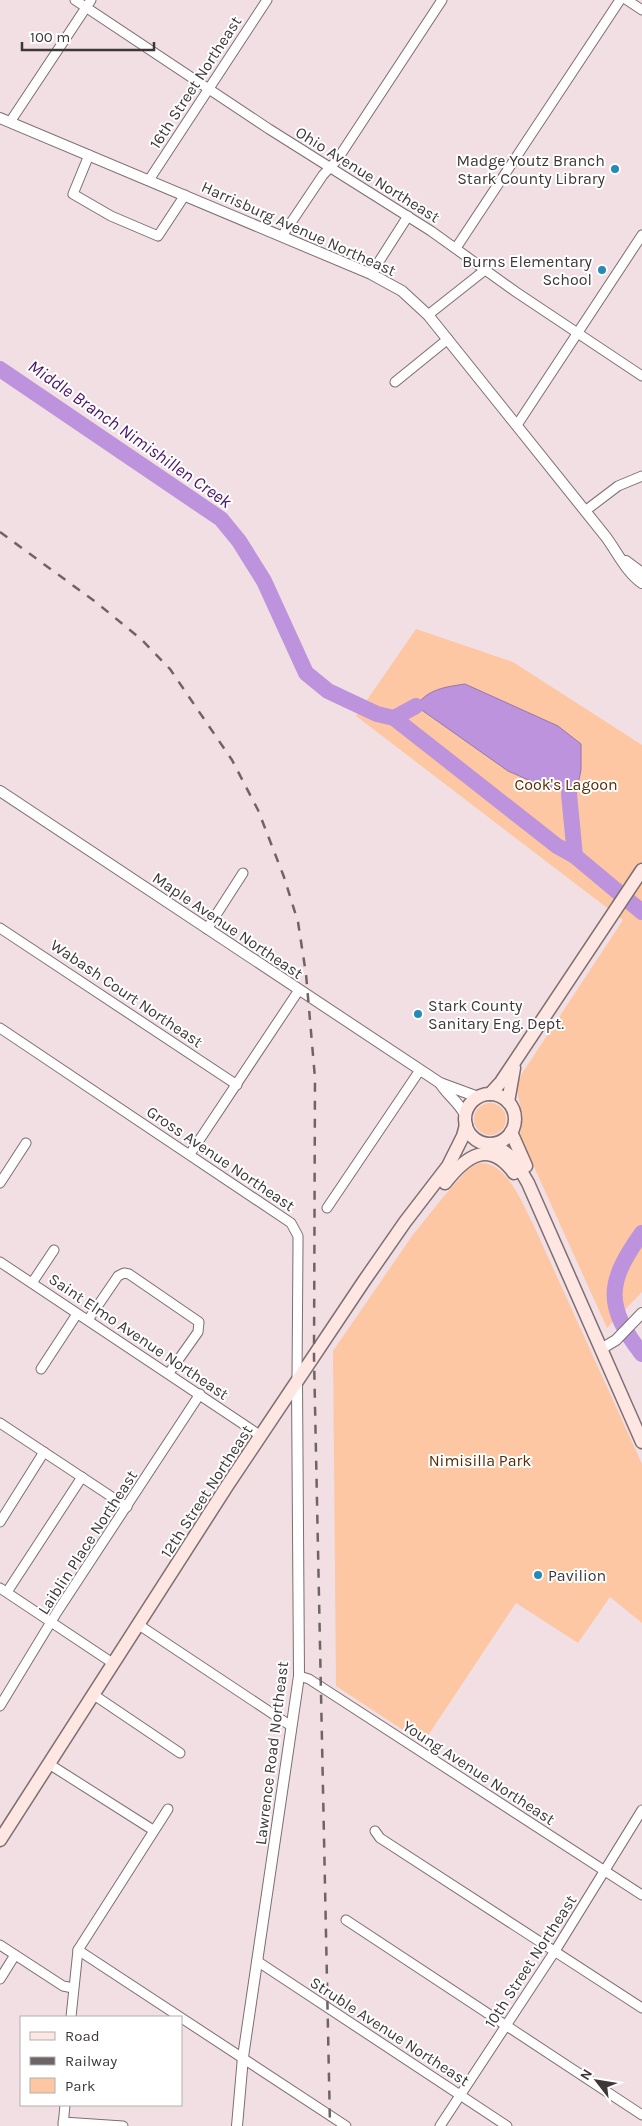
<svg xmlns="http://www.w3.org/2000/svg" width="642" height="2126" font-family="Karla,sans-serif">
	<style>
		.green { fill: #fdc7a4 }
		.water { fill: #bc93dc; stroke: #9677ab }
		.lines { fill: none; stroke-linecap: round; stroke-linejoin: round }
		.river { stroke: #bc93dc; stroke-width: 16 }
		.minor-casing { stroke: #7d6e71; stroke-width: 11 }
		.tertiary-casing { stroke: #7d6e71; stroke-width: 12 }
		.secondary-casing { stroke: #7d6e71; stroke-width: 15 }
		.minor { stroke: #fff; stroke-width: 9 }
		.tertiary { stroke: #fff; stroke-width: 10 }
		.secondary { stroke: #fee6e3; stroke-width: 12 }
		.rail { stroke: #6e6466; stroke-width: 2.5; stroke-dasharray: 9 9; stroke-linecap: butt }
		.poi-dot { fill: #268bb4; stroke: #fff; stroke-width: 2 }
		.labels { text-anchor: middle; stroke-width: 4; stroke-linejoin: round; paint-order: stroke }
		.street-label { font-size: 16px; fill: #3e3738; stroke: #fff }
		.poi-label { font-size: 16px; fill: #3e3738; stroke: #fff; text-anchor: end }
		.park-label { font-size: 16px; fill: #5a2b01; stroke: #fff }
		.water-label { font-size: 18px; font-style: italic; fill: #4b146b; stroke: #fff }
	</style>
	<rect width="100%" height="100%" fill="#f1dfe3"/>
	<!-- green -->
	<g class="green">
		<path d="M 416,629 L 513,662 L 642,745 L 642,1292 L 607,1328 L 520,1136 L 522,1114 L 516,1086 L 523,1072 L 623,920 L 356,716 Z"/>
		<circle cx="490" cy="1119" r="16"/>
		<path d="M 480,1163 C 508,1162 523,1206 534,1226 L 642,1464 L 642,1623 L 610,1597 L 578,1643 L 516,1603 L 423,1743 L 336,1686 L 333,1351 L 412,1236 L 444,1196 L 469,1168 Z"/>
	</g>
	<!-- water -->
	<path class="water" d="M 465,684 L 558,726 L 581,744 L 581,770 L 576,794 L 533,782 L 508,771 L 416,706 C 428,689 445,687 465,684 Z"/>
	<g class="lines">
		<!-- river -->
		<g class="river">
			<path d="M 0,369 L 221,519 L 239,541 L 264,581 L 306,673 L 328,691 L 377,714 L 394,718 L 557,846 L 575,856 L 642,912"/>
			<path d="M 394,718 L 416,706"/>
			<path d="M 569,794 L 575,856"/>
			<path d="M 642,1233 C 607,1282 604,1305 642,1354"/>
		</g>
		<defs>
			<g id="minor">
				<path d="M 75,0 L 269,129 L 431,231 L 516,292 L 642,376"/>
				<path d="M 627,0 L 642,10"/>
				<path d="M 10,122 L 91,0"/>
				<path d="M 89,155 L 73,194 L 111,216 L 158,236 L 185,195"/>
				<path d="M 149,180 L 267,0"/>
				<path d="M 282,236 L 323,175 L 337,160 L 442,0"/>
				<path d="M 456,248 L 620,0"/>
				<path d="M 371,274 L 408,216"/>
				<path d="M 428,315 L 485,270"/>
				<path d="M 395,382 L 448,339"/>
				<path d="M 517,425 L 642,235"/>
				<path d="M 585,511 L 618,486 L 642,476"/>
				<path d="M 0,928 L 237,1085"/>
				<path d="M 207,929 L 243,873"/>
				<path d="M 0,1028 L 291,1223 L 298,1236 L 298,1245 L 297,1379"/>
				<path d="M 190,1154 L 299,990"/>
				<path d="M 0,1183 L 26,1143"/>
				<path d="M 327,1208 L 420,1070"/>
				<path d="M 0,1262 L 261,1436"/>
				<path d="M 32,1283 L 54,1250"/>
				<path d="M 88,1320 L 118,1276 L 124,1273 L 129,1274 L 199,1322 L 198,1332 L 169,1373"/>
				<path d="M 41,1369 L 77,1314"/>
				<path d="M 0,1423 L 127,1507"/>
				<path d="M 0,1522 L 44,1452"/>
				<path d="M 0,1588 L 114,1664"/>
				<path d="M 7,1592 L 82,1477"/>
				<path d="M 139,1625 L 291,1726"/>
				<path d="M 299,1676 L 309,1679 L 642,1895"/>
				<path d="M 94,1695 L 180,1753"/>
				<path d="M 0,1706 L 57,1612 L 200,1394"/>
				<path d="M 49,1764 L 153,1830"/>
				<path d="M 375,1831 L 380,1838 L 642,2008"/>
				<path d="M 346,1920 L 642,2115"/>
				<path d="M 0,1945 L 63,1986 L 73,1988"/>
				<path d="M 78,1950 L 346,2126"/>
				<path d="M 257,1961 L 507,2126"/>
				<path d="M 0,1979 L 15,1955"/>
				<path d="M 71,2017 L 78,1950 L 168,1809"/>
				<path d="M 63,2122 L 123,2126"/>
				<path d="M 63,2126 L 65,2105"/>
				<path d="M 440,2126 L 555,1951 L 642,1810"/>
			</g>
			<g id="tertiary">
				<path d="M 0,118 L 371,274 L 402,291 L 428,315 L 606,537 C 617,552 627,573 642,583"/>
				<path d="M 626,561 L 642,573"/>
				<path d="M 0,791 L 440,1083 L 478,1097"/>
				<path d="M 440,1083 C 447,1095 459,1102 465,1115"/>
				<path d="M 601,1349 L 616,1340 L 642,1313"/>
				<path d="M 237,2126 L 243,2057 L 299,1676 L 297,1382"/>
			</g>
			<g id="secondary">
				<path d="M 490,1094 L 501,1082 L 642,870"/>
				<circle cx="490" cy="1119" r="25"/>
				<path d="M 508,1102 L 514,1068"/>
				<path d="M 511,1132 L 526,1166"/>
				<path d="M 494,1144 L 514,1159 L 528,1183 L 642,1442"/>
				<path d="M 445,1183 C 466,1156 489,1139 514,1173"/>
				<path d="M 0,1840 L 227,1486 L 364,1281 L 405,1222 L 448,1166 L 463,1136 L 466,1125"/>
			</g>
		</defs>
		<!-- minor casing -->
		<use href="#minor" class="minor-casing"/>
		<!-- tertiary casing -->
		<use href="#tertiary" class="tertiary-casing"/>
		<!-- secondary casing -->
		<use href="#secondary" class="secondary-casing"/>
		<!-- minor -->
		<use href="#minor" class="minor"/>
		<!-- tertiary -->
		<use href="#tertiary" class="tertiary"/>
		<!-- secondary -->
		<use href="#secondary" class="secondary"/>
		<!-- rail -->
		<path class="rail" d="M 0,532 L 97,603 L 142,640 L 170,669 L 232,760 L 258,810 L 284,877 L 298,922 L 306,974 L 315,1078 L 314,1357 L 330,2126"/>
	</g>
	<!-- markers -->
	<g class="poi-dot">
		<circle cx="615" cy="169" r="5"/>
		<circle cx="602" cy="270" r="5"/>
		<circle cx="418" cy="1014" r="5"/>
		<circle cx="538" cy="1575" r="5"/>
	</g>
	<g class="labels">
		<!-- street labels -->
		<g class="street-label">
			<text transform="translate(195 82) rotate(-57)" y="6">16th Street Northeast</text>
			<text transform="translate(368 174) rotate(32)" y="6">Ohio Avenue Northeast</text>
			<text transform="translate(299 228) rotate(24)" y="6">Harrisburg Avenue Northeast</text>
			<text transform="translate(228 925) rotate(34)" y="6">Maple Avenue Northeast</text>
			<text transform="translate(127 993) rotate(34)" y="6">Wabash Court Northeast</text>
			<text transform="translate(221 1158) rotate(34)" y="6">Gross Avenue Northeast</text>
			<text transform="translate(139 1336) rotate(34)" y="6">Saint Elmo Avenue Northeast</text>
			<text transform="translate(206 1491) rotate(-57)" y="6">12th Street Northeast</text>
			<text transform="translate(87 1542) rotate(-57)" y="6">Laiblin Place Northeast</text>
			<text transform="translate(271 1753) rotate(-83)" y="6">Lawrence Road Northeast</text>
			<text transform="translate(479 1772) rotate(33)" y="6">Young Avenue Northeast</text>
			<text transform="translate(530 1961) rotate(-57)" y="6">10th Street Northeast</text>
			<text transform="translate(390 2031) rotate(33)" y="6">Struble Avenue Northeast</text>
		</g>
		<!-- poi labels -->
		<g class="poi-label">
			<text x="605" y="166">Madge Youtz Branch<tspan x="605" dy="18">Stark County Library</tspan></text>
			<text x="592" y="267">Burns Elementary<tspan x="592" dy="18">School</tspan></text>
			<text x="428" y="1011" text-anchor="start">Stark County<tspan x="428" dy="18">Sanitary Eng. Dept.</tspan></text>
			<text x="548" y="1581" text-anchor="start">Pavilion</text>
		</g>
		<!-- park labels -->
		<g class="park-label">
			<text x="566" y="790">Cook's Lagoon</text>
			<text x="480" y="1466">Nimisilla Park</text>
		</g>
		<!-- water labels -->
		<g class="water-label">
			<text transform="translate(130 434) rotate(35)" y="6">Middle Branch Nimishillen Creek</text>
		</g>
	</g>
	<!-- legend -->
	<rect x="20" y="2016" width="162" height="90" fill="#ffffff" stroke="#b2afaf"/>
	<rect x="30" y="2032" width="25" height="8" fill="#fee6e3" stroke="#b2afaf"/>
	<text x="65" y="2041" font-size="15" fill="#3e3738">Road</text>
	<rect x="30" y="2057" width="25" height="8" fill="#6e6466" stroke="#b2afaf"/>
	<text x="65" y="2066" font-size="15" fill="#3e3738">Railway</text>
	<rect x="30" y="2078" width="25" height="15" fill="#fdc7a4" stroke="#b2afaf"/>
	<text x="65" y="2091" font-size="15" fill="#3e3738">Park</text>
	<!-- north arrow -->
	<g transform="translate(597 2081) rotate(301)" stroke="#ffffff" stroke-width="4" paint-order="stroke">
	<path d="M0-4L9 19L0 12L-9 19Z" fill="#3e3738"/>
	<text y="-8" font-size="14" font-weight="bold" text-anchor="middle" fill="#3e3738">N</text>
	</g>
	<!-- scale -->
	<path d="M22 42v8h132v-8" fill="none" stroke="#3e3738" stroke-width="2.5"/>
	<text x="30" y="42" font-size="15" fill="#3e3738" stroke="#ffffff" stroke-width="4" paint-order="stroke">100 m</text>
</svg>
